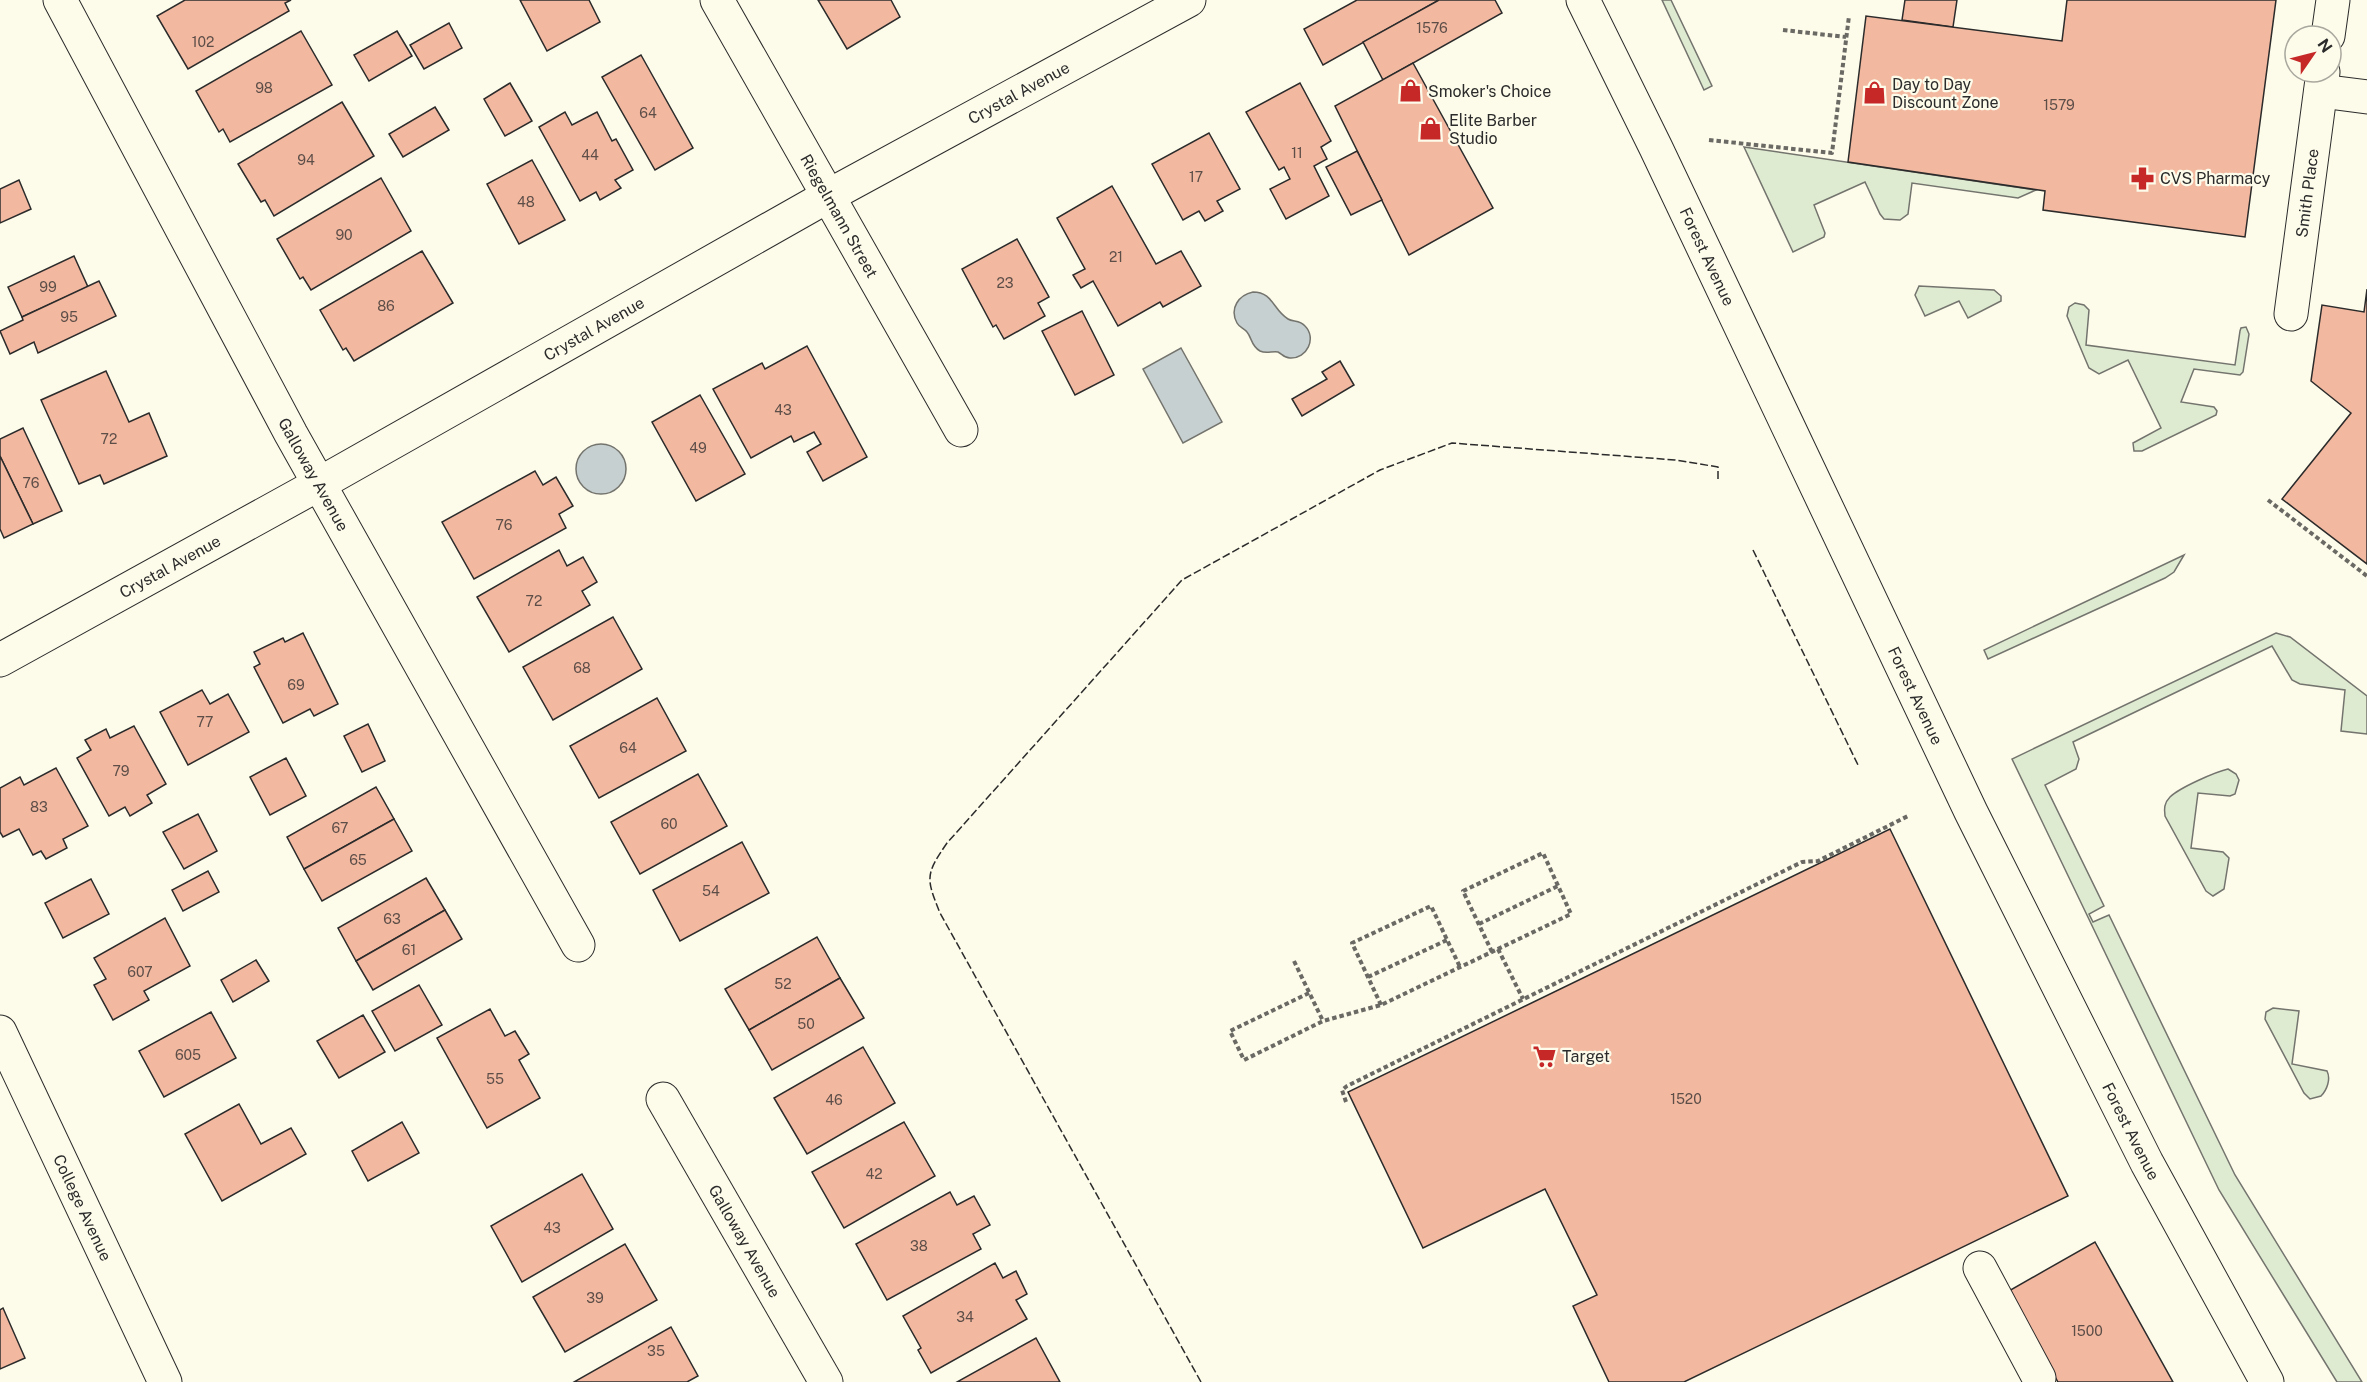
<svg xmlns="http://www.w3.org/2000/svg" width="2367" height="1382" font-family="'Public Sans',sans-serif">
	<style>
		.green { fill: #deebd1; stroke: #74746e; stroke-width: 1.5 }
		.water { fill: #c7d0d0; stroke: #74746e; stroke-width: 1.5 }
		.building { fill: #f2b8a0; stroke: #2b2b2b; stroke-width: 1.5 }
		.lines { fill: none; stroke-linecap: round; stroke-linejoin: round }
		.minor-casing { stroke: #2b2b2b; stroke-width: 35 }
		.major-casing { stroke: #2b2b2b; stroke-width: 35 }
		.path { stroke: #6a6964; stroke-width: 4; stroke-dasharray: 4.5 3; stroke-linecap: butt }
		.minor { stroke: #fdfbea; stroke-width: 33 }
		.major { stroke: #fdfbea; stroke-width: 33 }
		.fence { stroke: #2b2b2b; stroke-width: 1.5; stroke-dasharray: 8 3; stroke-linecap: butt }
		.labels { text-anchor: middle; stroke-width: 4.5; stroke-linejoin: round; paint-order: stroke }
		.number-label { font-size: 14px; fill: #5d4e48 }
		.poi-label { font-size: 16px; fill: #2b2b2b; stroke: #fdfbea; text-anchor: start }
		.street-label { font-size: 16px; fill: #2b2b2b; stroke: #fdfbea }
	</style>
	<rect width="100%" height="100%" fill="#fdfbea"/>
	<!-- green -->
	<g class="green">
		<path d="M 1662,0 L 1671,0 L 1712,86 L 1704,90 Z"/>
		<path d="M 1744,147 L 2036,190 L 2018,198 L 1912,183 L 1908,214 L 1900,220 L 1884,219 L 1880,214 L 1865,182 L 1814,205 L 1825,233 L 1824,237 L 1793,252 Z"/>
		<path d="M 1919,286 L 1994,290 L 2001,296 L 2001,301 L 1968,318 L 1959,301 L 1925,316 L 1915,295 Z"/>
		<path d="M 2075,303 L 2084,305 L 2089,310 L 2086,345 L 2235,365 L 2240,331 L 2241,328 L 2246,327 L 2249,334 L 2243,372 L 2240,375 L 2194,369 L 2181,402 L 2214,407 L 2217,411 L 2216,415 L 2142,451 L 2134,451 L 2133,443 L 2161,428 L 2128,360 L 2099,374 L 2089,368 L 2067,316 L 2069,307 Z"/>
		<path d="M 2184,555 L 2174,572 L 2165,578 L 1988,659 L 1984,650 Z"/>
		<path d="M 2276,633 L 2290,637 L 2367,696 L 2367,734 L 2341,731 L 2345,690 L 2300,684 L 2292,680 L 2272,646 L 2073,742 L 2079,759 L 2076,769 L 2045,785 L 2104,906 L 2089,914 L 2093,922 L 2109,915 L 2235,1175 L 2362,1382 L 2337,1382 L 2219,1190 L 2012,759 Z"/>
		<path d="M 2228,769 L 2236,774 L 2239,780 L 2235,794 L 2230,796 L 2198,793 L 2191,848 L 2223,852 L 2229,858 L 2224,889 L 2213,896 L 2206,891 L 2165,816 C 2164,809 2164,803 2170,797 C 2179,788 2215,772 2228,769 Z"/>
		<path d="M 2273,1008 L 2299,1011 L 2292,1064 L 2327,1071 C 2331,1079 2327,1090 2321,1096 L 2310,1099 L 2304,1093 L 2265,1019 L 2266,1012 Z"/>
	</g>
	<!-- water -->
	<g class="water">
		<path d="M 1253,292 C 1273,292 1273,310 1288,319 C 1293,322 1300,320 1305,326 C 1317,338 1307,359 1290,358 C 1284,358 1282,354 1278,352 C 1272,351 1266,354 1260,351 C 1251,346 1252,338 1247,332 C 1244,328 1239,327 1237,323 C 1229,308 1239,295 1253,292 Z"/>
		<path d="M 1181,348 L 1222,422 L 1183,443 L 1143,369 Z"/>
		<circle cx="601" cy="469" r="25"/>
	</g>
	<!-- building -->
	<g class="building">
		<path d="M 185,0 L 291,0 L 285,3 L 289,11 L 188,69 L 157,16 Z"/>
		<path d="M 520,0 L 589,0 L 600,22 L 547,51 Z"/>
		<path d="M 818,0 L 891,0 L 900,17 L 847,49 Z"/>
		<path d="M 1357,0 L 1439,0 L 1323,65 L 1304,29 Z"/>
		<path d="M 1439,0 L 1495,0 L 1502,13 L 1383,80 L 1363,42 Z"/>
		<path d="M 1905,0 L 1957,0 L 1953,27 L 1902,20 Z"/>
		<path d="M 2067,0 L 2276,0 L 2245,237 L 2043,210 L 2045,191 L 1848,162 L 1866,16 L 2062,41 Z"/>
		<path d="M 449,23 L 462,48 L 424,69 L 410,45 Z"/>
		<path d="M 301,31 L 332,85 L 230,142 L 223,129 L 219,132 L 196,91 Z"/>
		<path d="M 397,31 L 412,56 L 369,81 L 354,55 Z"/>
		<path d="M 641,55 L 693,148 L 655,170 L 602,77 Z"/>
		<path d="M 1413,63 L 1493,208 L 1409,255 L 1335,106 Z"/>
		<path d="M 510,83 L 532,121 L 505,136 L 484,99 Z"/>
		<path d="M 1300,83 L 1331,141 L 1321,147 L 1327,159 L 1314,166 L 1329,196 L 1286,219 L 1270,189 L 1290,179 L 1284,167 L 1279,170 L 1246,112 Z"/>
		<path d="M 342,102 L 374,156 L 274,216 L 265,200 L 261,202 L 238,164 Z"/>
		<path d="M 435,107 L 449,130 L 403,157 L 389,134 Z"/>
		<path d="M 565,112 L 572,125 L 597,112 L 612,141 L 616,139 L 633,170 L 615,180 L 621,188 L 600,200 L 596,192 L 580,201 L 539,127 Z"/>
		<path d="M 1209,133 L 1240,189 L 1217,201 L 1223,211 L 1205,221 L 1199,211 L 1183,220 L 1152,164 Z"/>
		<path d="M 1357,151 L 1382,200 L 1351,215 L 1326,167 Z"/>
		<path d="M 532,160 L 565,220 L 519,244 L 487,184 Z"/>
		<path d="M 381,178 L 411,231 L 311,290 L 303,277 L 300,279 L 277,239 Z"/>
		<path d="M 19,180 L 31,209 L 0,223 L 0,189 Z"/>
		<path d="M 1112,186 L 1156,264 L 1181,251 L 1201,286 L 1163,307 L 1160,302 L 1118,326 L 1093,281 L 1081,288 L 1073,275 L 1085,269 L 1057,218 Z"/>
		<path d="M 1017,239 L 1049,297 L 1038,303 L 1045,316 L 1004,339 L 996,325 L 993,327 L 962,269 Z"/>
		<path d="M 422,251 L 453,303 L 354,361 L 346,348 L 343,350 L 320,310 Z"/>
		<path d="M 74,256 L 88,287 L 22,317 L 8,287 Z"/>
		<path d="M 99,281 L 116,316 L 38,353 L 34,342 L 10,354 L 0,331 L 23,320 L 22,317 Z"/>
		<path d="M 2367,289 L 2367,564 L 2282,499 L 2351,413 L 2311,381 L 2322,305 L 2364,312 Z"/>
		<path d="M 1082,311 L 1114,375 L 1075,395 L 1042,331 Z"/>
		<path d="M 807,346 L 867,457 L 823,481 L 807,452 L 821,444 L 814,432 L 794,442 L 791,436 L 751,458 L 713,389 L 762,363 L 765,369 Z"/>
		<path d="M 1340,361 L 1354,385 L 1302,416 L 1292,399 L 1327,379 L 1322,372 Z"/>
		<path d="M 106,371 L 129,422 L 149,413 L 167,456 L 104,484 L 100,475 L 79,484 L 41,400 Z"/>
		<path d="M 700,395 L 745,474 L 696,501 L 652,422 Z"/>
		<path d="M 23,428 L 62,511 L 33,524 L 0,456 L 0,439 Z"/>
		<path d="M 0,456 L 33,524 L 4,538 L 0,529 Z"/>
		<path d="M 535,471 L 543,485 L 556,477 L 573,506 L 559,514 L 566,528 L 474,579 L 442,522 Z"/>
		<path d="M 559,550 L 567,566 L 583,557 L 597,582 L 582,591 L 590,605 L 509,652 L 477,597 Z"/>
		<path d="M 613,617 L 642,669 L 553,720 L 523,667 Z"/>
		<path d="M 303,633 L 338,704 L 314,716 L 310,709 L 283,723 L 254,667 L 260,664 L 254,652 L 283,638 L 285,642 Z"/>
		<path d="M 202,690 L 210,704 L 228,694 L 249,732 L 188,765 L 160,712 Z"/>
		<path d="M 657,698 L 686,751 L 599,798 L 570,746 Z"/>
		<path d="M 368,724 L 385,761 L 362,772 L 344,736 Z"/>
		<path d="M 134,726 L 166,784 L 147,795 L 152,803 L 130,816 L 125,807 L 109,816 L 77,758 L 91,750 L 85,740 L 106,729 L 110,738 Z"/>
		<path d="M 286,758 L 306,796 L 270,815 L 250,777 Z"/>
		<path d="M 56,768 L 88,826 L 63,839 L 67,848 L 46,859 L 41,851 L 33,855 L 19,829 L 3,837 L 0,832 L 0,788 L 20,777 L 24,785 Z"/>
		<path d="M 698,774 L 727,826 L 640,874 L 611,822 Z"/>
		<path d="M 376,787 L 394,819 L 304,869 L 287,837 Z"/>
		<path d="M 198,814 L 217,851 L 184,869 L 163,832 Z"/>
		<path d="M 394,819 L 412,851 L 322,901 L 304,869 Z"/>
		<path d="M 1890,829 L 2068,1196 L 1684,1382 L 1609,1382 L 1573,1306 L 1597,1295 L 1545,1189 L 1423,1248 L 1348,1092 Z"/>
		<path d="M 742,842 L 769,893 L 680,941 L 653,890 Z"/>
		<path d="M 208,871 L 219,892 L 183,911 L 172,890 Z"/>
		<path d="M 426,878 L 445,910 L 356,961 L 338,928 Z"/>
		<path d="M 91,879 L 109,914 L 63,938 L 45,903 Z"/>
		<path d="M 445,910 L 462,939 L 373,990 L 356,961 Z"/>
		<path d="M 165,918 L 190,966 L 144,991 L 149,1000 L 113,1020 L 94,985 L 106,979 L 94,958 Z"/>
		<path d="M 817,937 L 840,978 L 749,1030 L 725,989 Z"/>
		<path d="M 256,960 L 269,981 L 233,1002 L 221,980 Z"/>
		<path d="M 840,978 L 864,1018 L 772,1070 L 749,1030 Z"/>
		<path d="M 419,985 L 442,1025 L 395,1051 L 372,1011 Z"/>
		<path d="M 490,1009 L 505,1036 L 515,1031 L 529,1054 L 519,1060 L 540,1098 L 487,1128 L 437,1038 Z"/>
		<path d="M 211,1012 L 236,1058 L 164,1097 L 139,1051 Z"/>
		<path d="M 363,1015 L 385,1052 L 339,1078 L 317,1041 Z"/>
		<path d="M 863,1047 L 895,1103 L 807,1154 L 774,1098 Z"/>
		<path d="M 239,1104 L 261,1144 L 291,1128 L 306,1154 L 222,1201 L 185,1134 Z"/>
		<path d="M 402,1122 L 419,1153 L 368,1181 L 352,1151 Z"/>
		<path d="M 904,1122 L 935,1176 L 844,1228 L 812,1172 Z"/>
		<path d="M 582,1174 L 613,1229 L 522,1282 L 491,1226 Z"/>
		<path d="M 950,1192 L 957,1205 L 974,1196 L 990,1225 L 973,1234 L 981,1249 L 887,1300 L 856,1244 Z"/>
		<path d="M 2095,1242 L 2173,1382 L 2058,1382 L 2007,1292 Z"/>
		<path d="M 625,1244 L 657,1300 L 565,1352 L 533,1297 Z"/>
		<path d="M 995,1263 L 1003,1278 L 1016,1271 L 1027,1294 L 1016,1300 L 1027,1319 L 931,1373 L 918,1350 L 921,1348 L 903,1316 Z"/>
		<path d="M 3,1308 L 25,1358 L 0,1369 L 0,1310 Z"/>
		<path d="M 671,1327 L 698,1376 L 687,1382 L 574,1382 Z"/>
		<path d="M 1036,1338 L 1060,1382 L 957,1382 Z"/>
	</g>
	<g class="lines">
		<defs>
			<g id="minor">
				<path id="s1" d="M 60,0 L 291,434 L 578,945"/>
				<path id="s2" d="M 717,0 L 961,430"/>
				<path d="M 2328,36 L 2333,0"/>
				<path d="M 2321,91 L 2367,97"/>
				<path id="s3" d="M 2291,314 L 2323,72"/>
				<path id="s4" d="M 0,660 L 319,484 L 828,196 L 1189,0"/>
				<path id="s5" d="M 0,1032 L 165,1382"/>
				<path id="s6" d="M 663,1099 L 826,1382"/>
				<path d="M 1980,1268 L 2039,1378"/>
			</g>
			<g id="major">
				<path id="s7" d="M 1583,0 L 1656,148 L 1971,812 L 2147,1163 L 2267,1382"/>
			</g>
		</defs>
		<!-- minor casing -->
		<use href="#minor" class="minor-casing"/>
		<!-- major casing -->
		<use href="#major" class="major-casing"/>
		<!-- path -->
		<g class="path">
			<path d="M 1783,30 L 1846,37"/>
			<path d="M 1709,140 L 1832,153 L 1849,16"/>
			<path d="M 2268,500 L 2367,576"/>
			<path d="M 1479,924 L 1558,886"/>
			<path d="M 1498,949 L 1523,999"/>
			<path d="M 1294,961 L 1323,1021"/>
			<path d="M 1368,977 L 1447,940"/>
			<path d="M 1309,993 L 1230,1031 L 1244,1060 L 1323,1021 L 1381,1005 L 1571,914 L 1543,853 L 1463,891 L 1492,952"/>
			<path d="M 1381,1005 L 1352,943 L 1431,906 L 1460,967"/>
			<path d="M 1346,1102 L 1342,1090 L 1347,1086 L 1802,862 L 1818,861 L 1908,816"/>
		</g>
		<!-- minor -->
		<use href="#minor" class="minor"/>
		<!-- major -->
		<use href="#major" class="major"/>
		<!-- fence -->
		<g class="fence">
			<path d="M 1753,550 L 1859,767"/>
			<path d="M 1201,1382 L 940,913 C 926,878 925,875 947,843 L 1182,580 L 1380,470 L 1452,443 L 1675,460 L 1718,467 L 1718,480"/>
		</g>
	</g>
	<!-- icons -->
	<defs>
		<symbol id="shop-bare" viewBox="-9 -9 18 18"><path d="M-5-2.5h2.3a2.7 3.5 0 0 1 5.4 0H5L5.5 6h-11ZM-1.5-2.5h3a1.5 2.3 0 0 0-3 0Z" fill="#c62828" stroke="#fdfbea" stroke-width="2.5" paint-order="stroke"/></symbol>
		<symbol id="pharmacy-bare" viewBox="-9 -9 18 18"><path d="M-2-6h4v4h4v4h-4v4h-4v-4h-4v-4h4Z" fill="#c62828" stroke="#fdfbea" stroke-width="2.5" paint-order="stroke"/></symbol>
		<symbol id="supermarket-bare" viewBox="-9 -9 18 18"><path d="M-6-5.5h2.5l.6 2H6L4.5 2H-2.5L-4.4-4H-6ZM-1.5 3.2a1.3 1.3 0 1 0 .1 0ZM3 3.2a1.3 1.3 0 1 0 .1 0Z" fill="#c62828" stroke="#fdfbea" stroke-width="2.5" paint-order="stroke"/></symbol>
	</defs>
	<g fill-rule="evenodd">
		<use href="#shop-bare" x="1394" y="74" width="33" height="33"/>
		<use href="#shop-bare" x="1858" y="76" width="33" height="33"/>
		<use href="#shop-bare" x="1414" y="112" width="33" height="33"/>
		<use href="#pharmacy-bare" x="2126" y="162" width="33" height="33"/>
		<use href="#supermarket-bare" x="1528" y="1040" width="33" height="33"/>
	</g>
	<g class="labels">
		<!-- number labels -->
		<g class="number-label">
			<text x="1432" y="33">1576</text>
			<text x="203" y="47">102</text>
			<text x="264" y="93">98</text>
			<text x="2059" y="110">1579</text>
			<text x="648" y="118">64</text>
			<text x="1297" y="158">11</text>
			<text x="590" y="160">44</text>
			<text x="306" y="165">94</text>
			<text x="1196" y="182">17</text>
			<text x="526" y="207">48</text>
			<text x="344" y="240">90</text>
			<text x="1116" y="262">21</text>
			<text x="1005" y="288">23</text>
			<text x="48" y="292">99</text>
			<text x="386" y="311">86</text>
			<text x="69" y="322">95</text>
			<text x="783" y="415">43</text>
			<text x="109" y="444">72</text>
			<text x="698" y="453">49</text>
			<text x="31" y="488">76</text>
			<text x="504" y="530">76</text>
			<text x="534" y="606">72</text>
			<text x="582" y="673">68</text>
			<text x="296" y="690">69</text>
			<text x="205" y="727">77</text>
			<text x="628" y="753">64</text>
			<text x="121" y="776">79</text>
			<text x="39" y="812">83</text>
			<text x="669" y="829">60</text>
			<text x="340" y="833">67</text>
			<text x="358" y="865">65</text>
			<text x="711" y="896">54</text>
			<text x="392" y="924">63</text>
			<text x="409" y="955">61</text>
			<text x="140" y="977">607</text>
			<text x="783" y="989">52</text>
			<text x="806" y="1029">50</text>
			<text x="188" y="1060">605</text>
			<text x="495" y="1084">55</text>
			<text x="1686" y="1104">1520</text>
			<text x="834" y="1105">46</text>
			<text x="874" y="1179">42</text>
			<text x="552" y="1233">43</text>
			<text x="919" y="1251">38</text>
			<text x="595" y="1303">39</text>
			<text x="965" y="1322">34</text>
			<text x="2087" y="1336">1500</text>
			<text x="656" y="1356">35</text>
		</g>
		<!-- poi labels -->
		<g class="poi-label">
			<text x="1892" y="90">Day to Day<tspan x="1892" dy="18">Discount Zone</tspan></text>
			<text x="1428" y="97">Smoker's Choice</text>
			<text x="1449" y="126">Elite Barber<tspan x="1449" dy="18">Studio</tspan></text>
			<text x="2160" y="184">CVS Pharmacy</text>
			<text x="1562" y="1062">Target</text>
		</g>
		<!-- street labels -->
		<g class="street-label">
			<text dy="6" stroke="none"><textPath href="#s4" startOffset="1166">Crystal Avenue</textPath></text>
			<text dy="6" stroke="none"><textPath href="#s3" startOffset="122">Smith Place</textPath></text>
			<text dy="6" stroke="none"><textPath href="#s2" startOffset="248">Riegelmann Street</textPath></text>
			<text dy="6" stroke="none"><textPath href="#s7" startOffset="285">Forest Avenue</textPath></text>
			<text dy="6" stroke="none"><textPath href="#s4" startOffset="680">Crystal Avenue</textPath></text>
			<text dy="6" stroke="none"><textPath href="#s1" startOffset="538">Galloway Avenue</textPath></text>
			<text dy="6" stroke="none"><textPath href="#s4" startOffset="194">Crystal Avenue</textPath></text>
			<text dy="6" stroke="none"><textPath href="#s7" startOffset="771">Forest Avenue</textPath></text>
			<text dy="6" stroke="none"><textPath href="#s7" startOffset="1257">Forest Avenue</textPath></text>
			<text dy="6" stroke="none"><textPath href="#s5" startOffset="194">College Avenue</textPath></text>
			<text dy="6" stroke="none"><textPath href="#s6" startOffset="164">Galloway Avenue</textPath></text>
		</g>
	</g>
	<!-- north arrow -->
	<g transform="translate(2313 54) rotate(55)"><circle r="28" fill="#fdfbea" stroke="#a9a89e" stroke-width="1.5"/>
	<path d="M0-4.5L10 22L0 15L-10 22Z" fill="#c62828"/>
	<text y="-9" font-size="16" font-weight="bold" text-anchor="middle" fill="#2b2b2b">N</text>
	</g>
</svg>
